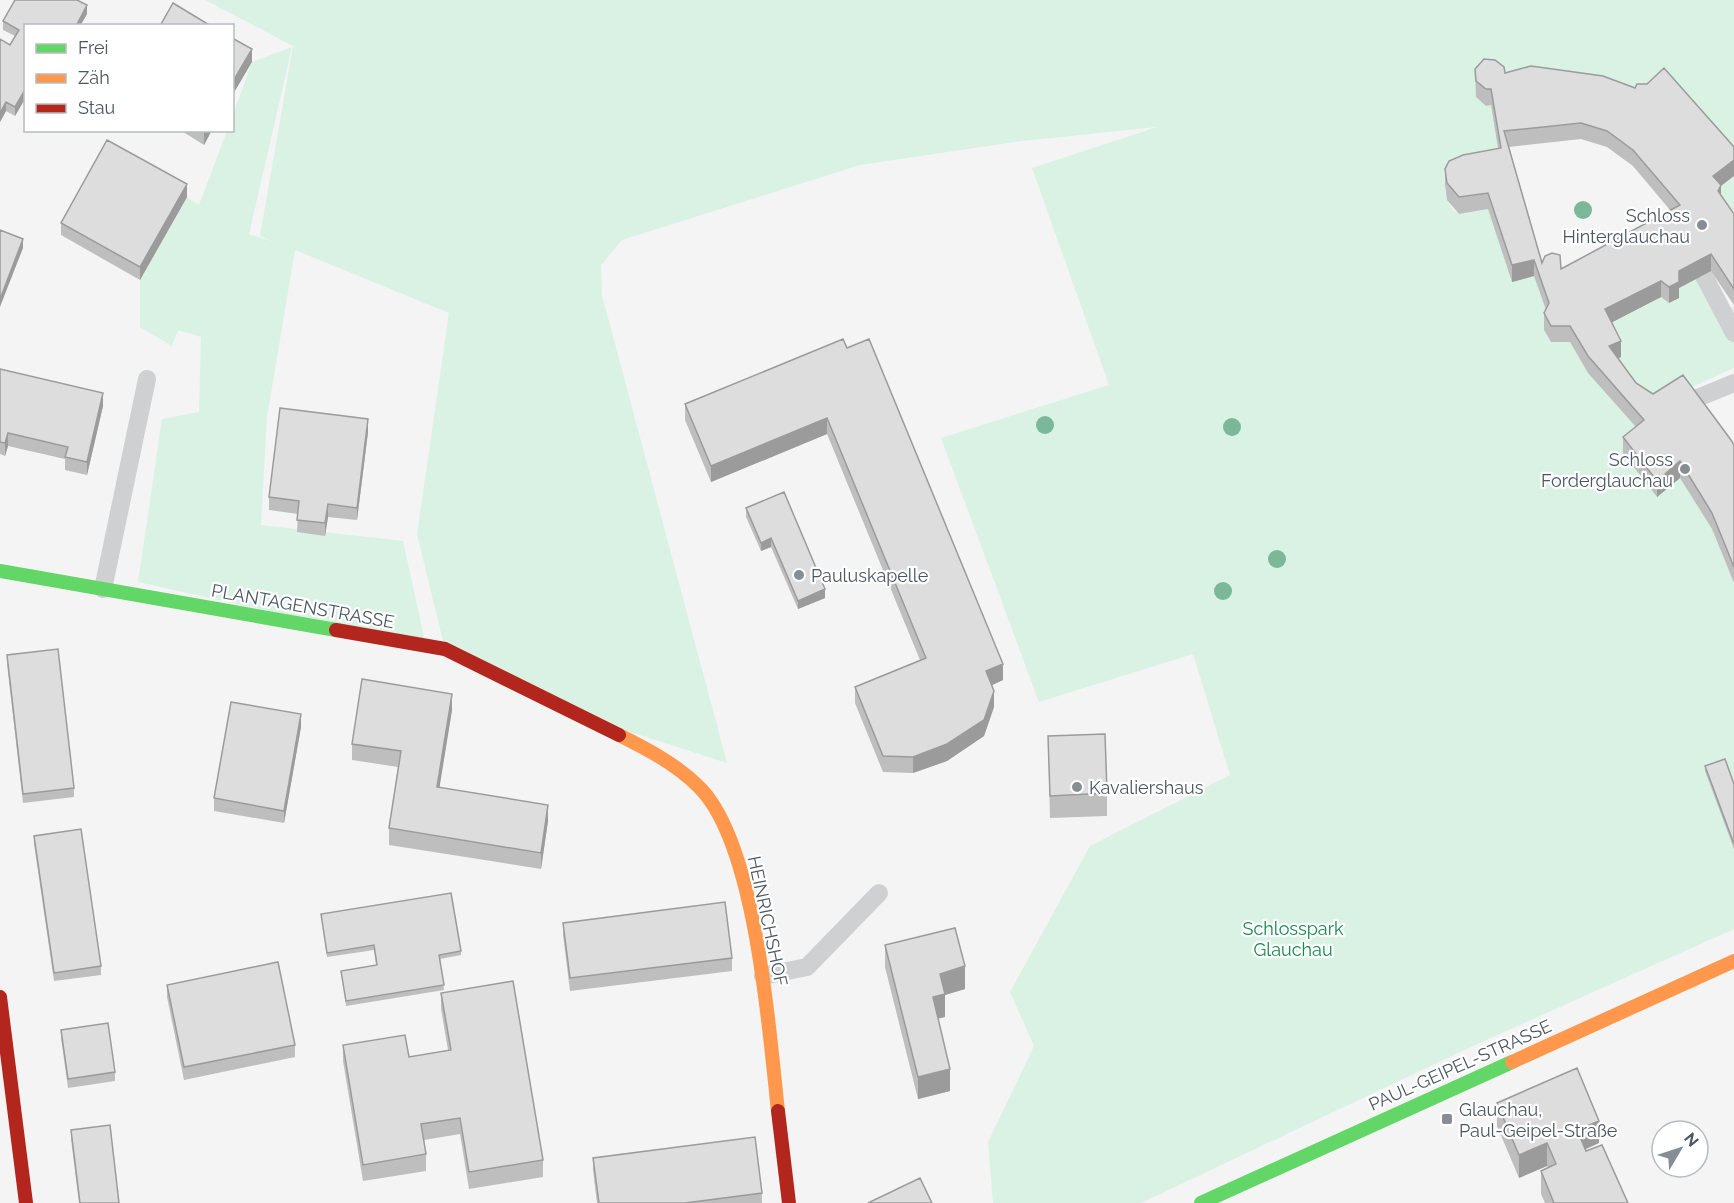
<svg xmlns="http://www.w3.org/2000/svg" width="1734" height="1203" font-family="Raleway,sans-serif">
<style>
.green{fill:#d9f2e3}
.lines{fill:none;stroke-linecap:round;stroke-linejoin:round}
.lane{stroke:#ced0d2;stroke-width:18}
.fast{stroke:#63d668;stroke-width:14}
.slow{stroke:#ff974d;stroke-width:14}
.jam{stroke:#b3261e;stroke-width:14}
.tree{fill:#7ab899}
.wall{fill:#bebebf;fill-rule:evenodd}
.shaded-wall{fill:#9b9b9b}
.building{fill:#ddddde;stroke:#9b9b9b;stroke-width:1.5;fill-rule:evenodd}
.poi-dot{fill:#868d94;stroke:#fff;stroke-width:2}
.labels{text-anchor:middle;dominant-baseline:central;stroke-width:4.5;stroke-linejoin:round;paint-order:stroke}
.poi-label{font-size:18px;fill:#4a5661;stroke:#fff;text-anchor:start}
.street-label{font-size:18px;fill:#4a5661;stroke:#fff}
.park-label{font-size:18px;fill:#17864f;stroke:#fff}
</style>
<rect width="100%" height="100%" fill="#f4f4f4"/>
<path class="green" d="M205 0H1734V163L1491 105 1499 149 1445 185C1445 197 1448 207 1459 214L1488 209 1512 281 1534 276 1549 319 1544 330 1551 342H1570L1588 373 1605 326 1661 297 1670 303 1679 298V288L1696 279 1716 314 1734 306V368L1683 391 1644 436 1656 497 1680 478 1712 529 1734 583V929L1475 1045 1141 1203H993L988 1142 1034 1046 1010 992 1090 846 1230 775 1193 654 1039 702 941 438 1109 385 1032 168 1157 127 1022 141 860 165 622 240 601 265 602 295 727 763 587 718 445 649 417 534 449 313 295 250 267 417 261 525 403 541 426 646 138 582 162 419 199 412 201 337 178 330 172 346 140 327V280L187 197 199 205 227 131 232 130 233 115 252 62 292 47 249 234 275 242 260 236 293 46Z
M1734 176V230L1713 193Z"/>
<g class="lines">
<path class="lane" d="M1703 274 1734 333
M1690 401 1734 383
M103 589 147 379
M763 976 807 967 879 893"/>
<path class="fast" d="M0 571 336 630
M1201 1203 1512 1062"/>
<path class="slow" d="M619 735C647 749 676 764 699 787 756 843 769 1030 778 1111
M1512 1062 1734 961"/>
<path class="jam" d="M336 630 445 649 619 735
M0 997 26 1203
M778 1111 789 1203"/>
</g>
<g class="tree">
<circle cx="1583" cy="210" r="9"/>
<circle cx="1045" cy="425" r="9"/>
<circle cx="1232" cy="427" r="9"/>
<circle cx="1277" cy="559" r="9"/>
<circle cx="1223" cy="591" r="9"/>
</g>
<path class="wall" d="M87 14 80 26H26V97L15 116 6 111 0 122 10 45 15 36 3 30V21Z
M1475 69 1505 73 1721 186V195L1734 214V305L1711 271 1679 288V298L1669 303 1661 297 1612 322 1621 357 1618 359 1636 383 1734 445V583L1712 529 1680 478 1657 497 1623 453V437L1636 427 1588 373 1570 342H1551L1544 330V313L1546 310 1534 276 1512 282 1488 209 1459 214 1447 200 1445 185V169L1498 148 1491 105 1486 106 1476 97ZM1581 139 1607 147 1633 166 1670 210 1561 269 1542 263 1509 147Z
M180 130H212L204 145Z
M187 197 140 280 61 235V223Z
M843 339 1003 680 991 685 994 707 984 736 947 761 913 773 883 772 855 703V687L920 660 827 434 711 482 685 420V404Z
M0 369 103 406 87 475 65 470V459L8 446 5 456 0 454Z
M368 432 357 520 328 517 325 536 297 532 298 514 269 510V497Z
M746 508 825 598 798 609 771 547 761 551 746 517Z
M7 655 74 788V797L23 803 7 664Z
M452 710 439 787 548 821 541 869 389 845V828L398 767 352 760V744Z
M301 727 284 823 214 811V798Z
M1048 736 1107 793V816L1050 818Z
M1705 766 1734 784V849L1705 771Z
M34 836 101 966V975L54 981 34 844Z
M321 914 461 951V955L440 959 444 990 346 1006 341 971 376 965 374 950 327 957Z
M563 923 732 958V971L570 991 563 935Z
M885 945 965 989 945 995V1017L938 1018 950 1091 918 1099 885 967Z
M167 985 295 1045V1057L184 1080 167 997Z
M441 993 543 1160V1177L469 1189 460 1134 424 1140 426 1154V1171L363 1181 343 1061V1045L409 1057 448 1050 441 1009Z
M61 1030 115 1072V1081L68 1088 61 1038Z
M1497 1103 1599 1143 1585 1149 1586 1151 1628 1203H1545L1541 1194V1171L1548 1168 1547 1166 1519 1178 1497 1126Z
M71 1130 119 1203H79L71 1139Z
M593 1158 762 1193V1203H597L593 1170Z"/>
<path class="shaded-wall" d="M87 5V14L80 26H76Z
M252 49V62L232 96V83Z
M26 88V97L15 116V107Z
M6 102V111L0 122V113Z
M205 130H212L204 145V132Z
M1734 160V176L1721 186V201L1713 176Z
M187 184V197L140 280V267Z
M23 239V248L0 307V299Z
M1711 254V271L1679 288V298L1669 303V287L1679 271Z
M1534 260V276L1512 282V265Z
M1661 281V297L1605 326V309Z
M1621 341V357L1609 363V346Z
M103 393V406L87 475V462Z
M827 418V434L711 482V466Z
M368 419V432L357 520V508Z
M8 433V446L5 456V443Z
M1680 461V478L1657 497V481Z
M328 504V517L325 536V523Z
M771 538V547L761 551V543Z
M825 589V598L798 609V601Z
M1003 664V680L986 688V671Z
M994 691V707L984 736 947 761 913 773V757Z
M452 694V710L437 803V787Z
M301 714V727L284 823V811Z
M548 805V821L541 869V853Z
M965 966V989L945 995V1017L933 1020V997L940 974Z
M950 1069V1091L918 1099V1077Z
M1599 1121V1143L1577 1153V1130Z
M1547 1143V1166L1519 1178V1155Z"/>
<path class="building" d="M15 0H77L87 5 76 26H26V88L15 107 6 102 0 113V39L10 45 19 30 3 21Z
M173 3 211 26H160Z
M232 38 252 49 232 83Z
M1484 59 1495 60 1504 67 1505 73 1531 66 1603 76 1635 88 1637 84H1647L1664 68 1734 147V160L1713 176 1721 185 1718 191 1734 214V289L1711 254 1679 271V282L1669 287 1661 281 1605 309 1621 341 1609 346 1636 383 1653 394 1683 375 1731 440 1734 445V567L1712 513 1680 461 1657 481 1623 437 1644 420 1588 356 1570 326H1551L1544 313 1549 303 1534 260 1512 265 1488 193 1459 197 1447 183 1445 169 1449 161 1463 155 1501 148 1491 89H1486L1476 81 1475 69ZM1581 123 1607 131 1633 150 1680 205 1561 269 1560 255 1552 253 1545 256 1542 263 1504 131Z
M107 140 187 184 140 267 61 223Z
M0 230 23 239 0 299Z
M843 339 847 348 869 339 1003 664 986 671 994 691 984 720 947 744 913 757 883 756 855 687 926 658 827 418 711 466 685 404Z
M0 369 103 393 87 462 65 457 68 447 8 433 5 443 0 442Z
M280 408 368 419 357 508 328 504 325 523 297 520 299 501 269 497Z
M784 492 825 589 798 601 771 538 761 543 746 508Z
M58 649 74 788 23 794 7 655Z
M362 679 452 694 437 787 548 805 541 853 389 828 401 751 352 744Z
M231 702 301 714 284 811 214 798Z
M1105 734 1107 793 1050 796 1048 736Z
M1725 759 1734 784V844L1705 766Z
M81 829 101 966 54 973 34 836Z
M451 893 461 951 439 955 444 985 346 1001 341 971 377 965 374 945 327 953 321 914Z
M725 902 732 958 570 978 563 923Z
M955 928 965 966 940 974 945 994 933 997 950 1069 918 1077 885 945Z
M278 962 295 1045 184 1067 167 985Z
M513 981 543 1160 469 1172 460 1118 421 1124 426 1154 363 1165 343 1045 405 1035 409 1057 451 1050 441 993Z
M108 1023 115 1072 68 1079 61 1030Z
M1577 1068 1599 1121 1577 1130 1586 1151 1602 1145 1628 1203H1554L1541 1171 1556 1164 1547 1143 1519 1155 1497 1103Z
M110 1125 119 1203H80L71 1130Z
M755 1137 762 1193 685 1203H599L593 1158Z
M920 1178 932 1203H868Z"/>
<g class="poi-dot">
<circle cx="1702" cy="225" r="6"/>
<circle cx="1685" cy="469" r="6"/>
<circle cx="799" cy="575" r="6"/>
<circle cx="1077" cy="787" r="6"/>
<rect x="1441" y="1113" width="12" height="12" rx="3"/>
</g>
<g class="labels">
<g class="poi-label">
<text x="1690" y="215" text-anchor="end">Schloss<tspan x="1690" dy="21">Hinterglauchau</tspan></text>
<text x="1673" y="459" text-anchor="end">Schloss<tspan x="1673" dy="21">Forderglauchau</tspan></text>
<text x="811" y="575">Pauluskapelle</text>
<text x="1089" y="787">Kavaliershaus</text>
<text x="1459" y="1109">Glauchau,<tspan x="1459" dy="21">Paul-Geipel-Straße</tspan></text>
</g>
<g class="street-label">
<text transform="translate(303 606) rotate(10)">PLANTAGENSTRASSE</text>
<text transform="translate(768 921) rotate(78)">HEINRICHSHOF</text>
<text transform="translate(1460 1065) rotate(-24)">PAUL-GEIPEL-STRASSE</text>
</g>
<g class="park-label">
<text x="1293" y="928">Schlosspark<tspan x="1293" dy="21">Glauchau</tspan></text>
</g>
</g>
<rect x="24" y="24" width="210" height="108" fill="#ffffff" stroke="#b7bbc0" stroke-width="1.5"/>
<rect x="36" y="44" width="30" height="9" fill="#63d668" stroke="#b7bbc0" stroke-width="1.5"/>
<text x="78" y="54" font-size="18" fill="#4a5661">Frei</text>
<rect x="36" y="74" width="30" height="9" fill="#ff974d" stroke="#b7bbc0" stroke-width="1.5"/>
<text x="78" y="84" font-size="18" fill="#4a5661">Zäh</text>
<rect x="36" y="104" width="30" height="9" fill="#b3261e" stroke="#b7bbc0" stroke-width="1.5"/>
<text x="78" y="114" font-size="18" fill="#4a5661">Stau</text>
<g transform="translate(1680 1149) rotate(51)"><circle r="28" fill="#ffffff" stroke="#b7bbc0" stroke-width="1.5"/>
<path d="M0-4.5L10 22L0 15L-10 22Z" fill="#868d94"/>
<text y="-9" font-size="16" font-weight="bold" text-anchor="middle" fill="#4a5661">N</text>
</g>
</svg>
